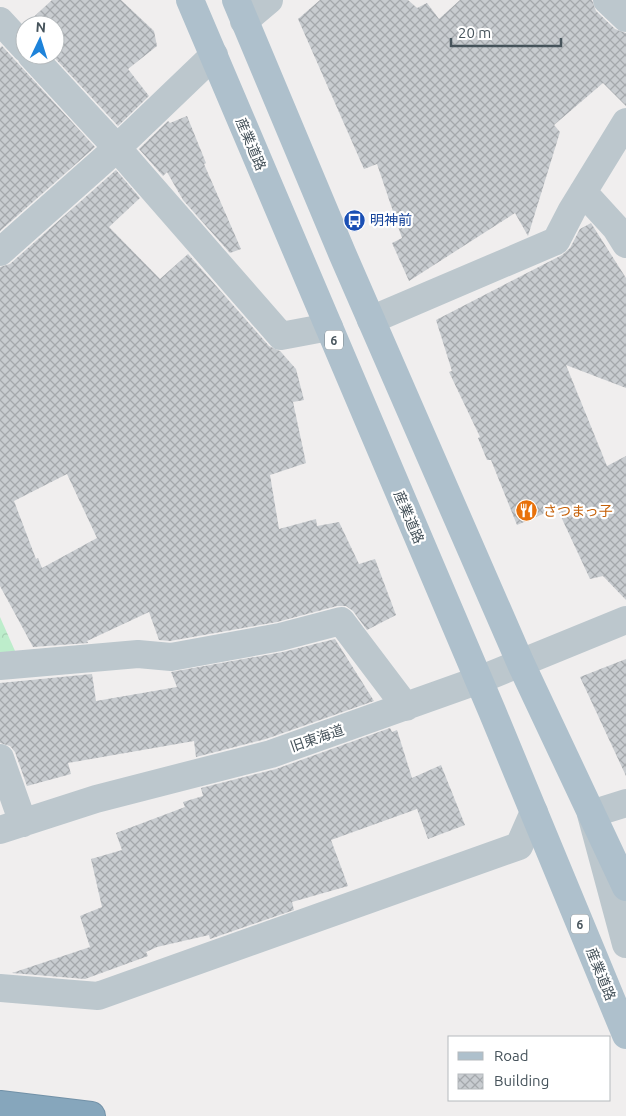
<svg xmlns="http://www.w3.org/2000/svg" width="626" height="1116" font-family="Ubuntu,'Noto Sans JP',sans-serif">
<style>
.forest{fill:url(#forest-crowns)}
.building{fill:url(#building-cross-hatch);fill-rule:evenodd}
.lines{fill:none;stroke-linecap:round;stroke-linejoin:round}
.highway-casing{stroke:#7291a7;stroke-width:30}
.minor{stroke:#bcc7cd;stroke-width:28}
.major{stroke:#aec0cc;stroke-width:28}
.highway{stroke:#86a6bc;stroke-width:28}
.labels{text-anchor:middle;dominant-baseline:central;stroke-width:4.5;stroke-linejoin:round;paint-order:stroke}
.shield{fill:#fff;stroke:#7e878c;stroke-width:1}
.shield-label{font-size:12px;font-weight:bold;fill:#46535b}
.street-label{font-size:14px;fill:#46535b;stroke:#fff}
.transit-label{font-size:14px;fill:#164399;stroke:#fff;text-anchor:start}
.food-label{font-size:14px;fill:#c56008;stroke:#fff;text-anchor:start}
</style>
<defs>
<pattern id="forest-crowns" width="20" height="18" patternUnits="userSpaceOnUse" patternTransform="scale(1.25)"><rect width="20" height="18" fill="#bdedcb"/><path d="M2 6a3 3 0 1 1 6 0M12 15a3 3 0 1 1 6 0" fill="none" stroke="#a4cdb1"/></pattern>
<pattern id="building-cross-hatch" width="8" height="8" patternUnits="userSpaceOnUse" patternTransform="scale(1.25)"><rect width="8" height="8" fill="#c8ccd0"/><path d="M0 0l8 8M0 8l8-8" fill="none" stroke="#a4a8ac"/></pattern>
</defs>
<rect width="100%" height="100%" fill="#f0eeee"/>
<path class="forest" d="M0 617 15 651 0 653Z"/>
<path class="building" d="M52 0H121L154 31 157 46 128 69 149 96 118 126 52 55H55V25H25Z
M320 0H408L417 8 427 3 439 19 460 0H592L596 11 615 29 626 33V106L603 83 554 125 560 132 528 236 515 213 409 281 392 243 402 238 377 164 364 169 298 19Z
M2 46 95 147 0 231V48Z
M187 116 206 163 204 164 241 249 230 253 183 200 167 172 163 176 139 149 168 121 170 123Z
M116 170 140 198 109 227 160 279 188 254 269 346 280 351 296 369 304 400 293 402 306 463 270 475 279 529 316 519 317 526 339 522 359 564 375 559 396 615 367 630 353 611 346 606H337L277 622 170 641 159 640 149 612 87 641 88 643 33 647 0 586V267L10 264ZM67 474 97 538 42 568 38 558 36 559 14 501Z
M591 223 626 278V388L566 365 607 466 626 456V600L603 576 590 579 557 508 517 525 491 460H487L478 438 480 437 449 372 452 371 436 320 562 255 570 248 580 229Z
M335 639 374 701 266 739 196 757 194 741 68 763 71 774 27 786 15 752 10 746 0 743V683L92 674 96 701 177 687 171 672 283 652Z
M626 659V776L580 677Z
M390 728 392 732 397 730 412 778 441 765 465 825 428 839 417 809 331 840 348 886 292 902 294 910 210 939 209 935 157 947 146 952 148 956 85 979 12 973 90 947 80 916 102 907 91 859 122 850 116 833 185 807 183 802 203 796 201 788 276 769Z"/>
<g class="lines">
<defs>
<path id="highway" d="M0 1105 91 1116"/>
</defs>
<use href="#highway" class="highway-casing"/>
<path class="minor" d="M607 0 626 18
M0 21 25 48
M244 21 269 0
M31 55 117 148 281 336 329 327
M583 192 616 228 626 244
M0 252 117 148 214 55
M371 320 556 241 572 210 626 122
M0 666 138 654 171 657 280 637 341 621 406 707
M0 758 23 823
M626 803 591 814 626 944
M0 830 96 799 271 754 479 680 626 620
M0 988 98 996 519 846 534 812"/>
<path class="major" d="M190 0 492 711 626 1035
M236 0 342 253 521 664 626 887"/>
<use href="#highway" class="highway"/>
</g>
<defs>
<symbol id="bus-disc" viewBox="-11 -11 22 22"><circle r="9.5" fill="#1a4fb4" stroke="#fff"/><path d="M-5-6H5V4H4V6H2V4H-2V6H-4V4H-5ZM-3.5-4V0h7V-4ZM-3.5 1.2v1.5H-2V1.2ZM2 1.2v1.5H3.5V1.2Z" fill="#fff"/></symbol>
<symbol id="restaurant-disc" viewBox="-11 -11 22 22"><circle r="9.5" fill="#e8710a" stroke="#fff"/><path d="M-5-6h1v4h1v-4h1v4h1v-4h1v5L-1.5 .5V6h-2V.5L-5-1ZM5-6V6H3V1.5H1.5Q1.5-4 5-6Z" fill="#fff"/></symbol>
</defs>
<g fill-rule="evenodd">
<use href="#bus-disc" x="342" y="208" width="25" height="25"/>
<use href="#restaurant-disc" x="514" y="498" width="25" height="25"/>
</g>
<g class="labels">
<g class="shield">
<rect x="325" y="330.5" width="18" height="19" rx="4"/>
<rect x="571" y="914.5" width="18" height="19" rx="4"/>
</g>
<g class="shield-label">
<text x="334" y="340">6</text>
<text x="580" y="924">6</text>
</g>
<g class="street-label">
<text transform="translate(251 144) rotate(67)">産業道路</text>
<text transform="translate(409 517) rotate(67)">産業道路</text>
<text transform="translate(317 738) rotate(-19)">旧東海道</text>
<text transform="translate(601 974) rotate(68)">産業道路</text>
</g>
<g class="transit-label">
<text x="370" y="220">明神前</text>
</g>
<g class="food-label">
<text x="543" y="511">さつまっ子</text>
</g>
</g>
<rect x="448" y="1036" width="162" height="65" fill="#ffffff" stroke="#b5babd"/>
<rect x="458" y="1052" width="25" height="8" fill="#aec0cc" stroke="#b5babd"/>
<text x="494" y="1061" font-size="15" fill="#46535b">Road</text>
<rect x="458" y="1074" width="25" height="15" fill="url(#building-cross-hatch)" stroke="#b5babd"/>
<text x="494" y="1086" font-size="15" fill="#46535b">Building</text>
<g transform="translate(40 40) rotate(4)"><circle r="24" fill="#ffffff" stroke="#b5babd"/>
<path d="M0-4L9 19L0 12L-9 19Z" fill="#1e83da"/>
<text y="-8" font-size="14" font-weight="bold" text-anchor="middle" fill="#46535b">N</text>
</g>
<path d="M451 38v8h110v-8" fill="none" stroke="#46535b" stroke-width="2.5"/>
<text x="458" y="38" font-size="15" fill="#46535b" stroke="#ffffff" stroke-width="4" paint-order="stroke">20 m</text>
</svg>
